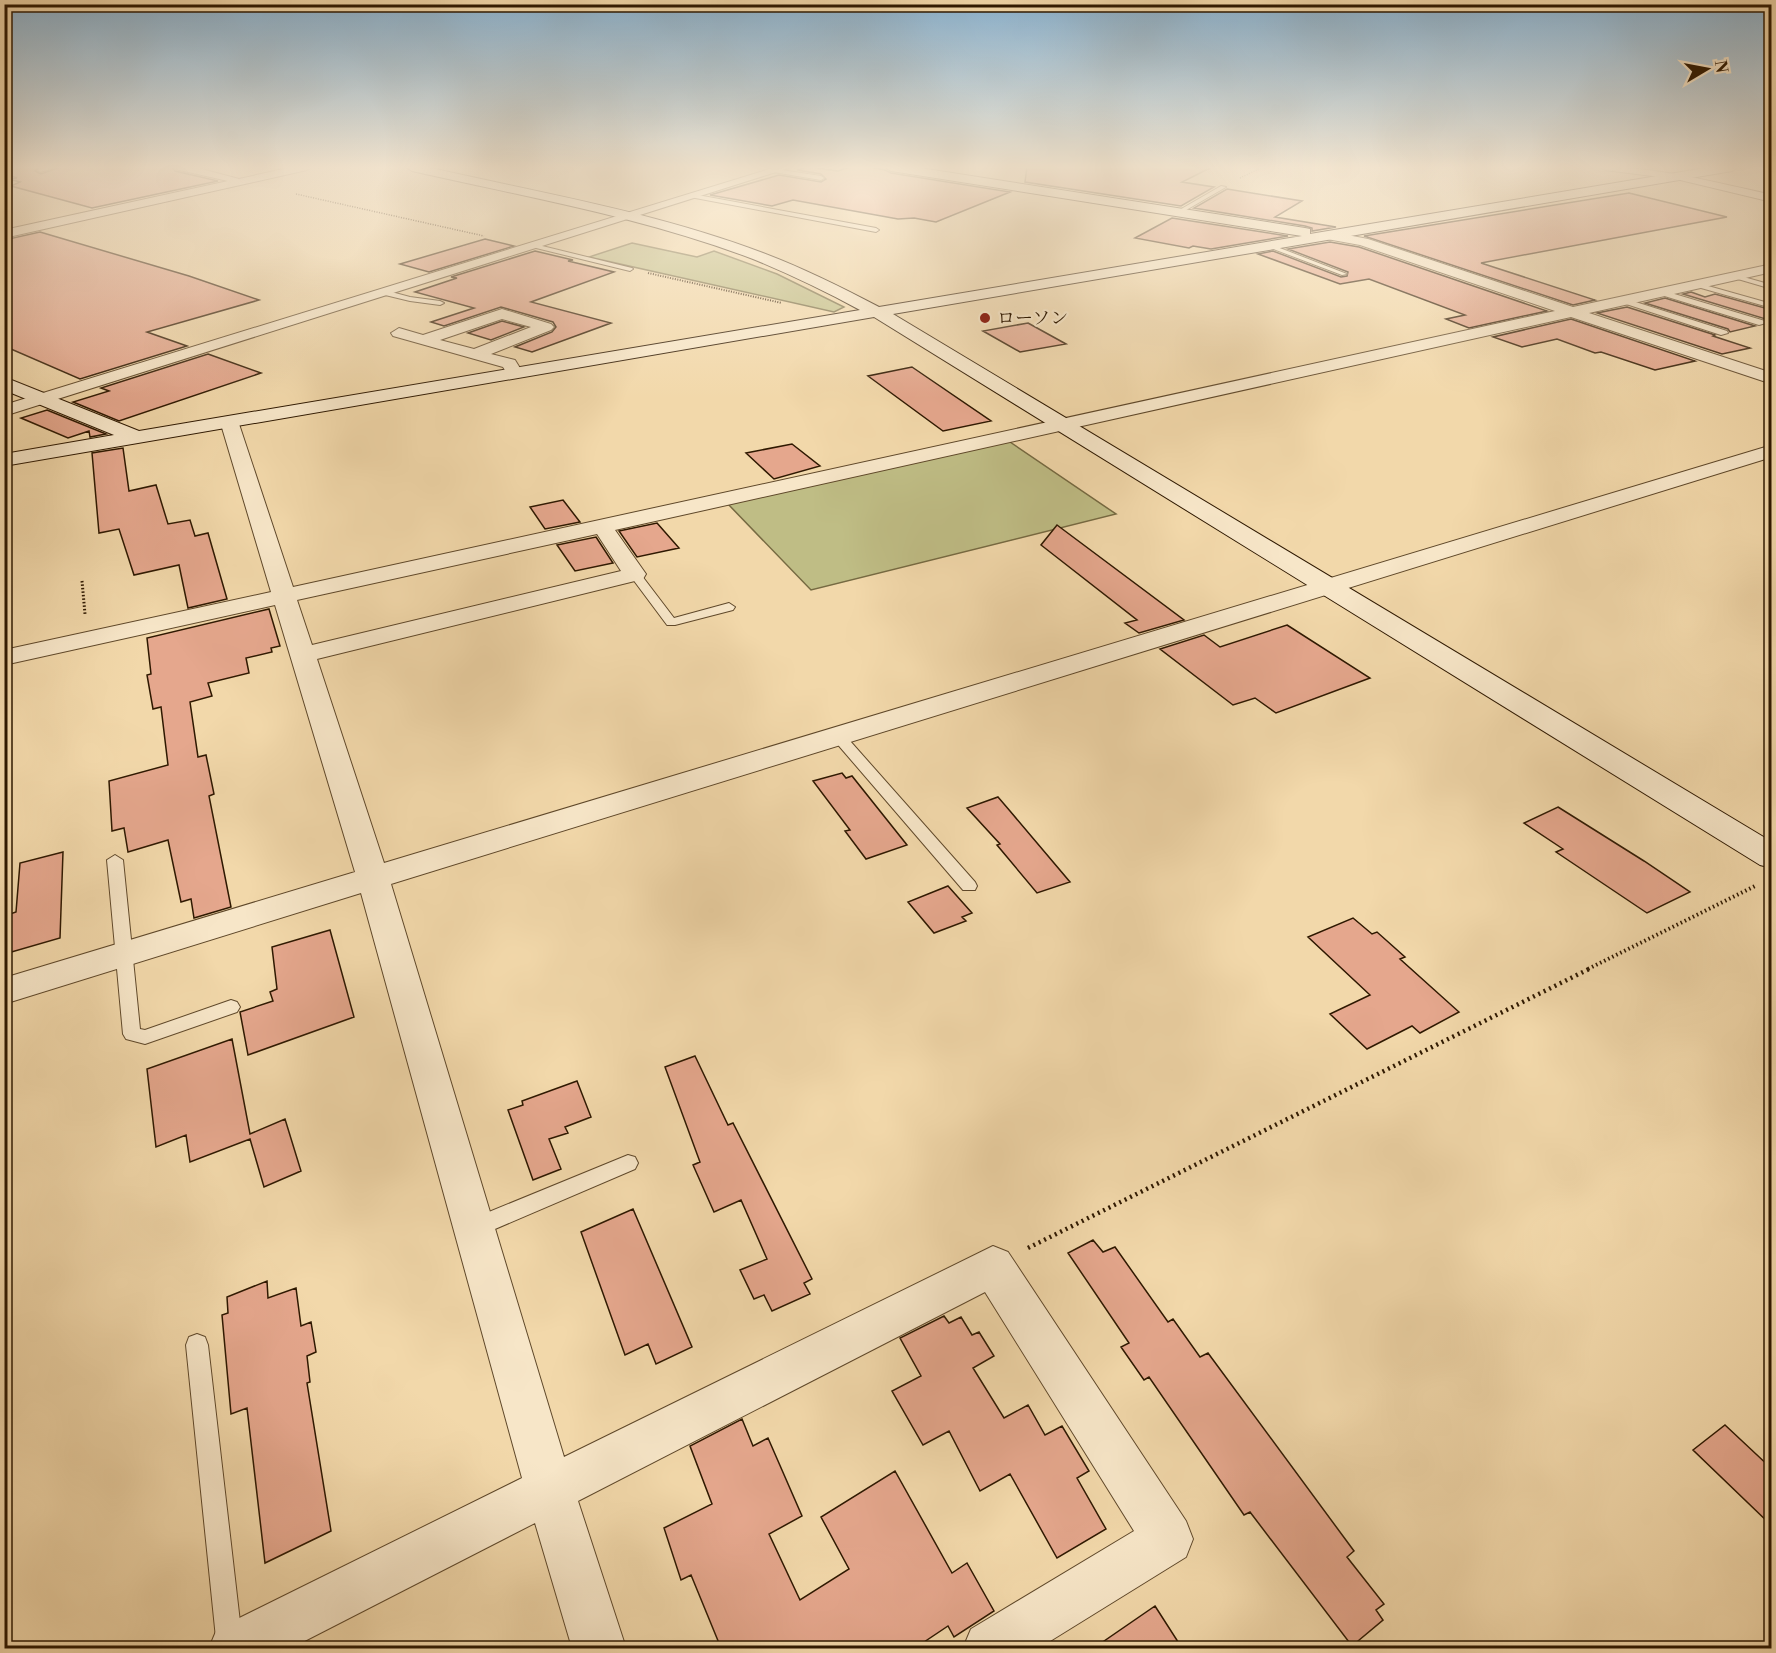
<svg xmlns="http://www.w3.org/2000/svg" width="1776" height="1653" font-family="'Libre Bodoni','Noto Serif JP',serif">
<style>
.green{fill:#bfbd85;stroke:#766a42;stroke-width:1.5}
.building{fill:#e5a78d;stroke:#2e1800;stroke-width:1.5}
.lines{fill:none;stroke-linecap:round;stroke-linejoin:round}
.lane-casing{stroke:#5f482a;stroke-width:2}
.street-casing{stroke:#5f482a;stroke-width:2}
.secondary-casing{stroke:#2e1800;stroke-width:2}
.path-far4{stroke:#2e1800;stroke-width:1.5;stroke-dasharray:1 1.5;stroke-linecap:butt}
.path-far3{stroke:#2e1800;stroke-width:2;stroke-dasharray:1 1.5;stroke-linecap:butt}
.path-far2{stroke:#2e1800;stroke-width:3;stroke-dasharray:1.5 2;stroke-linecap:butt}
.path-far1{stroke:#2e1800;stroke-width:4;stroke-dasharray:1.5 3;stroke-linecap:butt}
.path{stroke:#2e1800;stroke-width:4.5;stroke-dasharray:2 4;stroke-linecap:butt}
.lane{fill:#f7e6c8;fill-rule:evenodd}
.street{fill:#f7e6c8;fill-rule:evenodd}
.secondary{fill:#f7e6c8;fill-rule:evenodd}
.poi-dot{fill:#8f2418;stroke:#f7e6c8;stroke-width:2}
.labels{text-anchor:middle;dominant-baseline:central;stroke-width:4.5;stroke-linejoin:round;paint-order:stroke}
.far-poi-label{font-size:18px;fill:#2e1800;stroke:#f7e6c8;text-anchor:start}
</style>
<rect width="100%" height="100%" fill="#f2d8aa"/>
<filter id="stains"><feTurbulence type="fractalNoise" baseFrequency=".00333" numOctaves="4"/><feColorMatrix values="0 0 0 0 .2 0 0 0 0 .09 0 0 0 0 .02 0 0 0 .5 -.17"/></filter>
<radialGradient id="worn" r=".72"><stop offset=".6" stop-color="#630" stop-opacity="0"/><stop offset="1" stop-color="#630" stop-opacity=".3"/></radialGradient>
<path class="green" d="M632 243 697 257 714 251 777 274 844 307 834 312 589 257Z
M1007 440 1116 514 811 590 727 503Z"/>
<path class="building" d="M7 167H39L35 171 41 174 60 167H172L175 171 218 181 92 208 11 186 20 182 9 179 17 178 6 174Z
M809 167 838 171 850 167H868L885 170 891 173 1010 192 936 222 914 218 898 219 793 200 772 206 710 195 779 175 821 182 826 179 821 174 797 170Z
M1027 167H1212L1182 182 1214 187 1181 206 1025 182Z
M1227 189 1302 201 1275 217 1336 227 1312 231V228L1305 226 1194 208Z
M1629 193 1727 217 1481 263 1595 300 1573 305 1364 236Z
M1172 218 1288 236 1211 249 1193 246 1189 248 1135 238Z
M40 232 189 276 259 300 147 332 187 346 80 379 4 346V240Z
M485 239 514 246 429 272 400 264Z
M1330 242 1359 247 1547 311 1469 328 1446 319 1465 315 1369 279 1340 284 1258 254 1273 251 1341 277 1347 276 1348 272 1288 249Z
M535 251 573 260 568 261 614 272 531 302 611 323 532 352 515 347 552 332 556 327 553 322 501 307 444 326 431 322 474 308 415 292 457 278 451 277Z
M1691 292 1705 297 1715 294 1772 310V322L1768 323 1766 319 1683 294Z
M1665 298 1755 326 1730 332 1728 329 1645 303Z
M1627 307 1715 335 1713 336 1750 348 1722 354 1597 313Z
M1571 319 1695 361 1655 370 1601 352 1595 353 1557 339 1522 347 1493 337Z
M502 321 524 327 491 340 468 333Z
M1028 323 1066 344 1020 352 983 331Z
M208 354 261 373 119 421 73 402 109 391 101 388Z
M912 367 991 421 943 431 868 376Z
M47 410 106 434 90 437 89 431 68 438 21 418Z
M792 444 820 466 774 479 746 453Z
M123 448 129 491 156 485 168 524 190 520 195 536 208 533 227 599 188 608 179 565 134 575 119 529 99 533 92 453Z
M563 500 580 522 545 529 530 507Z
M657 523 679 548 637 557 619 531Z
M1057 525 1184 620 1139 633 1125 623 1137 620 1041 545Z
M596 537 613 563 575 571 557 545Z
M269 609 280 646 271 648 272 652 246 658 249 673 208 683 212 696 190 702 198 757 206 755 214 794 209 796 231 907 194 918 191 899 181 902 168 840 128 852 124 828 112 831 109 781 168 765 161 707 153 709 147 675 151 674 147 638Z
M1287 625 1370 678 1276 713 1255 698 1233 705 1160 649 1204 635 1220 647Z
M842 773 846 778 852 776 907 845 866 859 845 831 850 830 813 781Z
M998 797 1010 811 1070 882 1037 893 997 845 1000 844 967 808Z
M1558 807 1644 861 1690 892 1647 913 1556 852 1563 849 1524 823Z
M63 852 60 938 8 953 10 914 16 912 20 863Z
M948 886 972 913 962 917 966 921 934 933 908 902Z
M1353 918 1372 934 1377 932 1405 957 1400 959 1459 1012 1420 1033 1412 1026 1367 1049 1330 1014 1370 995 1308 937Z
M330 930 354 1017 248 1055 240 1012 273 1001 270 992 277 989 272 947Z
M232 1039 250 1134 285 1119 301 1171 264 1187 250 1139 190 1162 186 1135 156 1147 147 1069Z
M695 1056 728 1125 733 1123 812 1279 804 1283 810 1294 772 1311 764 1295 754 1299 740 1270 767 1259 741 1200 714 1212 693 1165 700 1162 665 1067Z
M577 1081 591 1117 565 1127 568 1133 549 1139 561 1169 533 1180 508 1110 523 1105 522 1101Z
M633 1209 692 1347 656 1364 648 1344 625 1355 581 1232Z
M1093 1240 1103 1252 1115 1247 1168 1322 1173 1319 1200 1357 1208 1353 1354 1551 1347 1557 1384 1604 1376 1610 1383 1620 1352 1646 1250 1512 1244 1515 1149 1377 1144 1380 1121 1347 1129 1343 1068 1253Z
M267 1281 268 1298 296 1288 301 1326 311 1322 316 1352 307 1356 310 1382 307 1383 331 1531 265 1563 247 1408 231 1414 222 1315 228 1313 227 1297Z
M944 1316 949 1323 961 1317 972 1335 979 1332 994 1356 973 1368 1004 1418 1028 1405 1045 1435 1062 1426 1089 1471 1077 1478 1106 1529 1057 1558 1010 1474 980 1491 949 1431 923 1445 892 1391 921 1376 900 1338Z
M742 1419 753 1446 768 1438 802 1516 769 1534 800 1600 849 1569 821 1517 895 1471 952 1573 967 1563 994 1611 954 1637 948 1626 915 1648H721L691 1575 681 1580 664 1528 712 1504 690 1446Z
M1725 1425 1772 1469V1526L1693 1450Z
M1155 1606 1182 1648H1094Z"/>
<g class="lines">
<defs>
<path id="lane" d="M47 167H58L40 172 37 170Z
M775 169 821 176 824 178 821 180 773 172Z
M1221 186 1226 187 1181 213 1176 212Z
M692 194 876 228 879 230 876 232 690 197Z
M534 244 632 268 633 269 630 271 532 247Z
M1268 245H1272L1347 274 1342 275 1268 247Z
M1733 274 1772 285V289L1731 277Z
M1694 282 1772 304V308L1694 286Z
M384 290 410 297 440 301 444 303 440 305 410 301 381 294Z
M1661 290 1765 321 1766 323 1759 325 1658 294Z
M1623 298 1727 331 1728 333 1721 335 1620 302Z
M635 571 639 572 674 618 729 603 735 607 733 610 675 625H667L629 574Z
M838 732 843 733 975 882 977 886 975 890H963L833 739 831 736 833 733Z
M115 855 123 860 140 1029 145 1030 231 1000 237 1002 240 1007 237 1012 145 1044 126 1039 123 1034 107 860Z
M628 1155 635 1157 638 1163 635 1169 481 1235 474 1237 467 1235 464 1228 467 1221Z
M197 1334 205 1337 208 1345 243 1648H217L186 1345 189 1337Z"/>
<path id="street" d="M174 167H194L239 179 292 167H312L307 170 4 238V230L228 181 175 169Z
M776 167H792L4 416V405Z
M1600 167C1659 167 1714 182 1772 195V202L1676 179 1605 170Z
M1332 232 1368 239 1573 307 1772 264V272L1589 313 1772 373V384L1571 317 615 530 646 574 643 579 317 659 384 863 1772 445V457L391 884 564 1457 993 1246 1008 1252 1186 1521 1193 1539 1186 1557 1039 1648H963L971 1629 1134 1531 985 1292 578 1501 626 1648H572L535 1523 291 1648H209L217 1629 522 1478 361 893 4 1004V978L355 872 275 605 4 665V650L271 592 220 421 223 417H235L238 421 293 587 1555 311 1360 245 1327 239 1326 236 1327 233ZM597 534 621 571 312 645 297 600Z
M502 309 551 324 554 327 551 330 491 354 515 360 523 373 515 378 509 377 503 367 393 336 391 333 399 328 423 335ZM502 319 531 327 474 349 440 340Z"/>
<path id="secondary" d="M406 167H427C540 193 655 212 763 253 803 268 841 287 879 307L1302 236 891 171 885 167H914L1305 228 1310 229V234L1711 167H1738L1732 171 893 314 1772 842V868L1760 865 874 317 4 466V454L114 435 4 390V377L139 431 860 310C825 291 790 274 753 259 643 217 526 197 412 171Z"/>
</defs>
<use href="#lane" class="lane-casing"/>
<use href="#street" class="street-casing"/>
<use href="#secondary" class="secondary-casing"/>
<path class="path-far4" d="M1247 167 1259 169
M1240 178 1263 167
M296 194 484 236"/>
<path class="path-far3" d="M648 273 782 303"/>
<path class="path-far2" d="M82 581 85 614"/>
<path class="path-far1" d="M1588 969 1757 885"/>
<path class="path" d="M1028 1248 1591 968"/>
<use href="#lane" class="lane"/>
<use href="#street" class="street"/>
<use href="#secondary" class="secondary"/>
</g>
<linearGradient id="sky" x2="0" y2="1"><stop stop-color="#8bb5d4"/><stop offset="0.42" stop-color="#f9edd9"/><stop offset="1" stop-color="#f9edd9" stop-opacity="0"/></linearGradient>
<rect width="1776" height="398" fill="url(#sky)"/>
<circle class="poi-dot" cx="985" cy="318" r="6"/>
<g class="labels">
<g class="far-poi-label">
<text x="997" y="318">ローソン</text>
</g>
</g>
<rect width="1776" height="1653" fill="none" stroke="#f2d8aa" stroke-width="24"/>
<rect x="6" y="6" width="1764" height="1641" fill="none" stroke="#2e1800" stroke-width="3"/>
<rect x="12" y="12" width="1752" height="1629" fill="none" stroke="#2e1800" stroke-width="1.5"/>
<g transform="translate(1707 69) rotate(80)" stroke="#f7e6c8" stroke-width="4.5" paint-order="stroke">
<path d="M0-4.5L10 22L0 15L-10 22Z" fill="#2e1800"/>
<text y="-9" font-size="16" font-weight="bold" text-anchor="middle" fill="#2e1800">N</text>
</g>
<rect width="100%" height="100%" filter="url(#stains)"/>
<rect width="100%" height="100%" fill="url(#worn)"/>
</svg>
